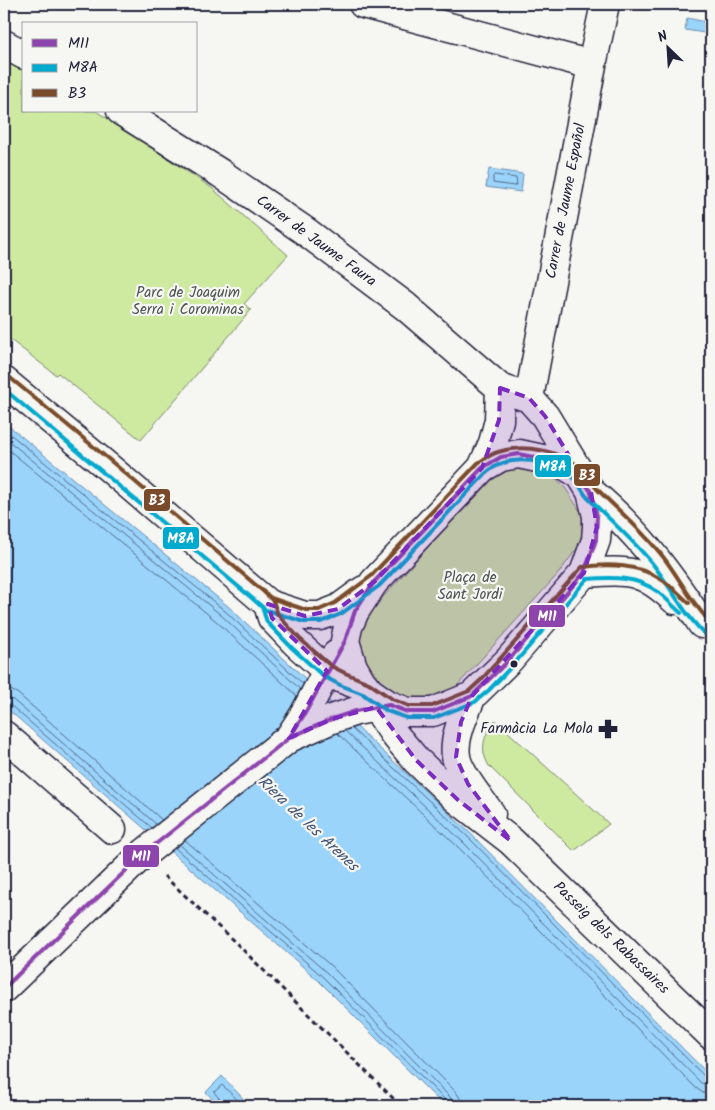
<svg xmlns="http://www.w3.org/2000/svg" width="715" height="1110" font-family="Kalam,sans-serif">
<style>
.green{fill:#cee9a0;stroke:#78866e}
.water{fill:#9bd4fb;stroke:#6b8dae}
.lines{fill:none;stroke-linecap:round;stroke-linejoin:round}
.shore{stroke:#526988;stroke-width:1}
.minor-casing{stroke:#22223b;stroke-width:31}
.path{stroke:#22223b;stroke-width:3;stroke-dasharray:5 4;stroke-linecap:butt}
.minor{stroke:#f6f6f2;stroke-width:28}
.bus-1-casing{stroke:#f6f6f2;stroke-width:8}
.bus-2-casing{stroke:#f6f6f2;stroke-width:8}
.bus-3-casing{stroke:#f6f6f2;stroke-width:8}
.bus-1{stroke:#8e44ad;stroke-width:4}
.bus-2{stroke:#00a9ce;stroke-width:4}
.bus-3{stroke:#7a4b2a;stroke-width:4}
.marked{fill:#7b2cbf;fill-opacity:0.2;stroke:#7b2cbf;stroke-width:4;stroke-dasharray:10 6;stroke-linejoin:round}
.bus-dot{fill:#22223b;stroke:#f6f6f2;stroke-width:2}
.labels{text-anchor:middle;dominant-baseline:central;stroke-width:4.5;stroke-linejoin:round;paint-order:stroke}
.street-label{font-size:15px;fill:#22223b;stroke:#f6f6f2}
.park-label{font-size:15px;fill:#4d5454;stroke:#f6f6f2}
.poi-label{font-size:15px;fill:#22223b;stroke:#f6f6f2;text-anchor:end}
.water-label{font-size:16px;font-style:italic;fill:#465775;stroke:#f6f6f2}
.line-badge{stroke:#f6f6f2;stroke-width:2}
.badge-label{font-size:14px;text-anchor:middle;font-weight:bold;fill:#fff}
</style>
<rect width="100%" height="100%" fill="#f6f6f2"/>
<filter id="ink" filterUnits="userSpaceOnUse"><feTurbulence type="fractalNoise" baseFrequency=".02" numOctaves="2"/><feDisplacementMap in="SourceGraphic" scale="10" xChannelSelector="R" yChannelSelector="G"/><feConvolveMatrix kernelMatrix="1 2 1 2 8 2 1 2 1" color-interpolation-filters="sRGB"/></filter>
<g filter="url(#ink)">
<path class="green" d="M4 60 24 70V111H96L212 188 288 255 244 304 251 310 141 440 58 373 56 375 4 335Z
M513 466 551 474 564 486 582 514 583 527 581 538 578 547 559 573 457 686 442 698 416 702 392 692 367 668 359 644 360 632 374 607 430 545 498 474Z
M495 720 609 824 574 851 489 766C479 749 484 735 495 720Z"/>
<path class="water" d="M687 18 711 23V34L685 30Z
M489 169 523 174 521 192 486 187Z
M4 422 229 607 471 834 711 1077V1106H444L318 980 4 706Z
M222 1076 250 1106H219L206 1092Z"/>
<g class="lines">
<path class="shore" d="M495 175 516 178 517 185 514 186 493 183V177Z
M4 429 225 611 303 684
M4 437 221 615 300 689
M4 446 216 621 297 696
M4 689 10 690 17 693 162 820
M4 697 13 700 156 824
M4 703 9 704 152 828
M351 728 468 837 706 1078 711 1080
M345 731 463 842 701 1083 711 1086
M337 733 458 847 696 1088 703 1093 711 1094
M185 840 331 966 456 1092 460 1098 461 1106
M179 844 326 972 450 1097 454 1106
M175 848 322 976 446 1101 447 1106
M222 1106V1102L214 1092 222 1085 244 1106"/>
<defs>
<path id="minor" d="M363 4 592 65
M4 44 24 55
M121 111 220 173 305 231 405 306 500 388 529 398 545 416 591 492 597 516V527L596 540 584 573 509 660 472 696 433 712H408L389 705 370 692 361 681 353 667 345 641 348 627 355 611 374 582 482 468 501 457 519 454 561 463 579 474
M4 381 108 467 268 604 305 616H320L338 609 364 590
M529 398 592 65 605 4
M482 468 493 443 499 420 500 388
M591 492C636 529 670 575 702 624
M584 573C628 570 641 568 675 600
M268 604 272 618 296 643 327 671 342 679 366 688
M370 692 376 707 394 734 416 760 458 800 511 841 711 1035
M472 696C465 713 453 737 456 756 458 773 481 800 491 814
M4 735 112 829
M289 738 304 715 327 671 336 655
M4 988 142 855 289 738 332 719 356 711 389 705"/>
</defs>
<use href="#minor" class="minor-casing"/>
<path class="path" d="M164 876 237 944 401 1106"/>
<use href="#minor" class="minor"/>
<defs>
<path id="bus-1" d="M519 454 561 463 579 474 591 492 597 516 596 540 584 573 509 660 472 696 433 712H408L389 705 356 711 332 719 289 738 304 715 345 641 355 611 374 582 482 468 501 457Z
M4 988 142 855 289 738"/>
<path id="bus-2" d="M4 389 266 610 304 622H321L341 614 379 586 486 473C491 469 497 465 503 463 524 456 558 463 575 479 580 484 582 492 588 498 609 519 632 539 652 563 671 587 684 615 707 636
M254 600 262 607 267 622 292 648 323 676 340 685 363 694 387 711 407 718H434L475 702 489 690 514 664 587 579C612 577 637 576 658 592 666 598 673 606 681 613"/>
<path id="bus-3" d="M8 376 112 462 271 598 306 610H319L335 603 370 577 478 463C484 459 491 454 498 452 524 443 560 451 581 468 588 474 591 483 597 489 620 512 644 532 664 558 680 579 692 604 711 623
M262 590 273 601 278 615 300 639 331 666 345 673 369 683 392 699 409 706H432L469 691 481 680 582 567C611 563 641 564 665 582 674 588 681 596 689 603"/>
</defs>
<use href="#bus-1" class="bus-1-casing"/>
<use href="#bus-2" class="bus-2-casing"/>
<use href="#bus-3" class="bus-3-casing"/>
<use href="#bus-1" class="bus-1"/>
<use href="#bus-2" class="bus-2"/>
<use href="#bus-3" class="bus-3"/>
</g>
</g>
<path class="marked" d="M500 388 529 398 545 416 591 492 597 527 584 573 472 696 461 722 456 757 468 784 511 841 458 800 416 760 376 707 332 719 289 738 327 671 272 618 268 604 305 616 338 609 374 582 482 468 499 420Z"/>
<defs>
<symbol id="pharmacy-bare" viewBox="-9 -9 18 18"><path d="M-2-6h4v4h4v4h-4v4h-4v-4h-4v-4h4Z" fill="#22223b" stroke="#f6f6f2" stroke-width="2.5" paint-order="stroke"/></symbol>
</defs>
<g fill-rule="evenodd">
<use href="#pharmacy-bare" x="594" y="715" width="28" height="28"/>
</g>
<circle class="bus-dot" cx="514" cy="664" r="4.5"/>
<g class="labels">
<g class="street-label">
<text transform="translate(566 201) rotate(-79)">Carrer de Jaume Español</text>
<text transform="translate(316 241) rotate(36)">Carrer de Jaume Faura</text>
<text transform="translate(611 938) rotate(44)">Passeig dels Rabassaires</text>
</g>
<g class="park-label">
<text x="188" y="293">Parc de Joaquim<tspan x="188" dy="17">Serra i Corominas</tspan></text>
<text x="470" y="578">Plaça de<tspan x="470" dy="17">Sant Jordi</tspan></text>
</g>
<g class="poi-label">
<text x="593" y="729">Farmàcia La Mola</text>
</g>
<g class="water-label">
<text transform="translate(308 824) rotate(43)">Riera de les Arenes</text>
</g>
</g>
<g class="line-badge">
<rect x="534" y="454" width="38" height="24" rx="5" fill="#00a9ce"/>
<rect x="573" y="463" width="28" height="24" rx="5" fill="#7a4b2a"/>
<rect x="143" y="488" width="28" height="24" rx="5" fill="#7a4b2a"/>
<rect x="162" y="526" width="38" height="24" rx="5" fill="#00a9ce"/>
<rect x="528" y="604" width="38" height="24" rx="5" fill="#8e44ad"/>
<rect x="122" y="844" width="38" height="24" rx="5" fill="#8e44ad"/>
</g>
<g class="badge-label">
<text x="553" y="471">M8A</text>
<text x="587" y="480">B3</text>
<text x="157" y="505">B3</text>
<text x="181" y="543">M8A</text>
<text x="547" y="621">M11</text>
<text x="141" y="861">M11</text>
</g>
<rect width="715" height="1110" fill="none" stroke="#f6f6f2" stroke-width="20"/>
<rect x="10" y="10" width="695" height="1090" fill="none" stroke="#22223b" stroke-width="2" filter="url(#ink)"/>
<rect x="22" y="22" width="175" height="90" fill="#f6f6f2" stroke="#a1a1a9"/>
<rect x="32" y="39" width="25" height="8" fill="#8e44ad" stroke="#a1a1a9"/>
<text x="68" y="48" font-size="15" fill="#22223b">M11</text>
<rect x="32" y="64" width="25" height="8" fill="#00a9ce" stroke="#a1a1a9"/>
<text x="68" y="72" font-size="15" fill="#22223b">M8A</text>
<rect x="32" y="89" width="25" height="8" fill="#7a4b2a" stroke="#a1a1a9"/>
<text x="68" y="98" font-size="15" fill="#22223b">B3</text>
<g transform="translate(668 48) rotate(335)" stroke="#f6f6f2" stroke-width="4" paint-order="stroke">
<path d="M0-4L9 19L0 12L-9 19Z" fill="#22223b"/>
<text y="-8" font-size="14" font-weight="bold" text-anchor="middle" fill="#22223b">N</text>
</g>
</svg>
